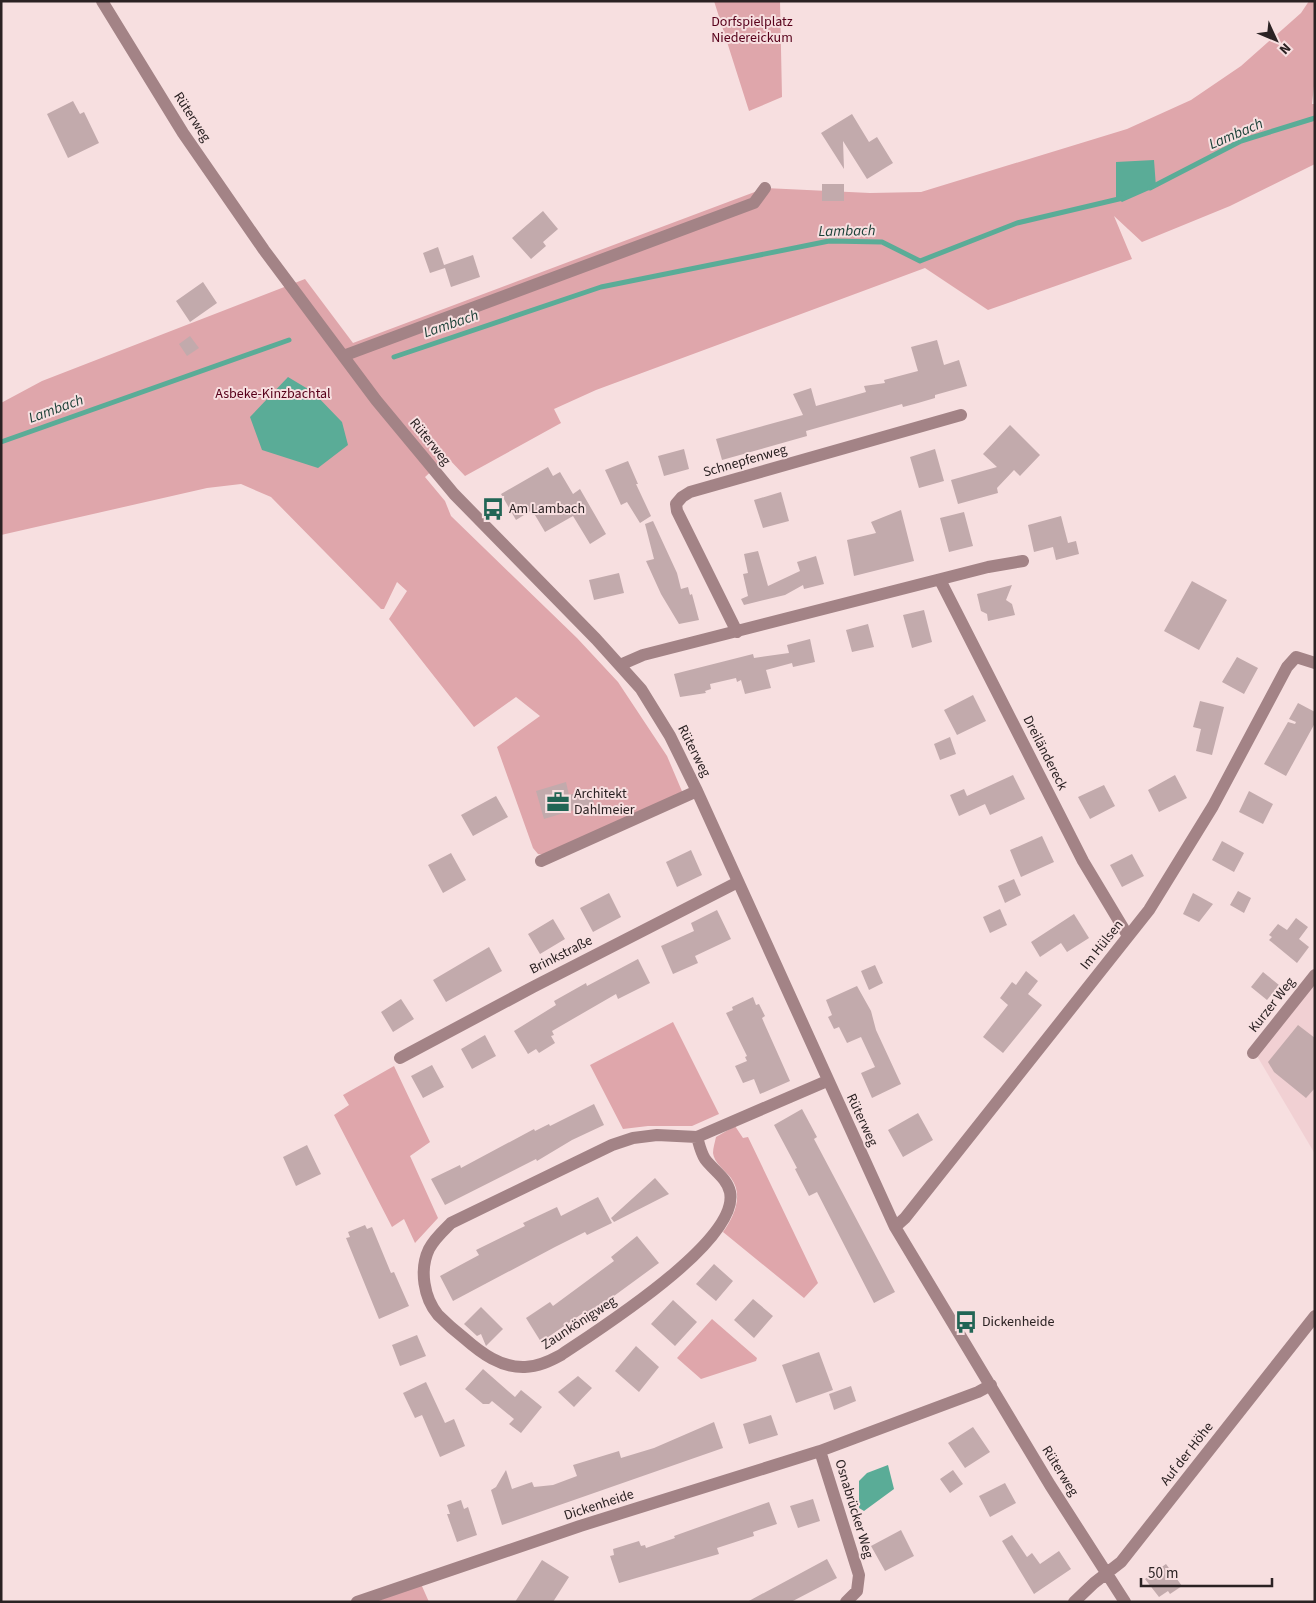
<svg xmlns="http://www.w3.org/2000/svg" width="1316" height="1603" font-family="'Source Sans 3',sans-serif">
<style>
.built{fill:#f1d0d3}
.green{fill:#dfa6ab}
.water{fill:#5aac97}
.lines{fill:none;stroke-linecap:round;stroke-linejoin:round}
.stream{stroke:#5aac97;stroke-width:5}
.building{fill:#c2aaac}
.minor{stroke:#a38386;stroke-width:12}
.labels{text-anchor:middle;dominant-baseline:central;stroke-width:4;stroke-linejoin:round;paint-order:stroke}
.park-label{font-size:14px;fill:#57001a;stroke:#f7dfe0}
.street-label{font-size:14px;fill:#2b2223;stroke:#f7dfe0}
.poi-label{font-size:14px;fill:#2b2223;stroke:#f7dfe0;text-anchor:start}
.water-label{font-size:15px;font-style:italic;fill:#183e35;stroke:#f7dfe0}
</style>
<rect width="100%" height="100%" fill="#f7dfe0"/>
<path class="built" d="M1315 984V1154L1257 1056Z"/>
<path class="green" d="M714 1H780L782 97 749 111Z
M1309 1H1315V77L1312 104H1315V164L1230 206 1142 242 1114 216 1132 259 988 310 925 268 596 390 554 409 561 423 465 476 447 457 425 477 445 501 451 516 577 638 618 682 667 756 684 796 546 855 538 854 533 848 497 747 540 716 516 697 474 727 389 619 407 591 397 582 384 609H381L271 497 241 484 207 488 1 535V403L42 381 305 279 353 343 765 188 870 193 921 192 1127 129 1191 100 1241 66 1301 13Z
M673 1022 719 1114 692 1126H648L623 1129 590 1065Z
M394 1066 430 1142 410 1156 438 1218 415 1243 404 1219 392 1227 334 1115 349 1105 343 1095Z
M735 1126 743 1138 748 1137 818 1283 804 1298 723 1232C734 1217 744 1195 731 1178 725 1170 714 1163 713 1153 713 1148 715 1142 716 1137Z
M712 1319 757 1358 756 1361 701 1379 677 1358Z
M421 1584 429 1602H370Z"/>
<path class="water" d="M1154 160 1156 187 1122 202 1116 197V162Z
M288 377 313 392 342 422 348 445 318 468 262 450 250 417Z
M888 1465 894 1489 864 1511 859 1508V1481L867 1473Z"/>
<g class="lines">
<path class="stream" d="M1150 188 1241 141 1315 118
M394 357 601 287 829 241 882 242 920 261 1017 223 1123 198
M1 442 289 340"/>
</g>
<path class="building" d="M73 101 80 114 84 112 99 143 68 158 47 114Z
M852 114 869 142 877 137 893 163 867 179 843 141 844 169 821 133Z
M822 184H844V201H822Z
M543 211 558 229 543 242 546 246 531 259 512 238Z
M438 247 444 265 473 255 480 277 451 287 445 268 430 273 423 253Z
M203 282 217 303 190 322 176 301Z
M190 336 199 348 187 356 179 344Z
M937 340 944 365 959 360 967 386 935 395V398L918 403 903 407 902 404 806 431 807 436 722 460 716 439 803 415 793 394 811 388 816 406 866 392 864 386 885 383 884 380 918 371 911 347Z
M1010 425 1040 455 1020 476 1014 470 997 488 998 493 958 504 951 480 997 467 983 454Z
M684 449 689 469 664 476 658 456Z
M935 449 944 481 919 488 910 457Z
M628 461 638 484H636L651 516 640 523 627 502 621 505 605 470Z
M548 467 553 476 560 472 573 494 580 489 606 534 590 544 573 516 545 532 532 510 516 520 501 494Z
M781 492 789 521 763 528 754 500Z
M901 510 914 561 854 576 847 540 876 533 871 522Z
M964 512 973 546 949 552 940 518Z
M1061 516 1068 543 1076 541 1079 554 1056 560 1053 547 1034 552 1028 525Z
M653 521 677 573 681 589 688 587 690 595 692 594 699 620 679 624 661 594 646 561 654 559 645 524Z
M758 551 768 586 800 571 797 562 816 556 824 584 804 589 803 585 785 595 744 605 741 599 748 596 743 574 748 573 744 554Z
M619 573 624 593 594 600 589 580Z
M1192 581 1227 600 1199 650 1164 631Z
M1012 585 1006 600 1012 604 1015 615 988 621 987 614 981 611 977 594Z
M924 610 932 642 912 648 903 615Z
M868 624 874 647 852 652 846 630Z
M810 639 815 662 793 667 792 663 766 670 771 688 745 694 741 680 737 682 736 678 710 684 711 689 705 691 706 693 680 697 674 674 753 654 754 658 789 653 787 645Z
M1237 657 1258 668 1244 694 1222 682Z
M973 695 986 721 957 735 944 710Z
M1200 701 1224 707 1212 755 1196 751 1201 729 1193 727Z
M1298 703 1315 712V723L1286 776 1264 764 1288 722 1295 724 1296 722 1289 719Z
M950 737 956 754 940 760 934 744Z
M1013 775 1025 799 990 815 985 804 959 816 950 795 964 789 967 796Z
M1175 775 1187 798 1159 812 1148 790Z
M566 782 569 795 590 789 594 804 544 819 536 791Z
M1104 785 1115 806 1090 819 1078 797Z
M1249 791 1273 804 1263 824 1239 812Z
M496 796 508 817 473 836 461 815Z
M1042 836 1054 862 1021 877 1010 850Z
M1222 841 1244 853 1234 872 1212 860Z
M691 850 702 875 677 887 666 862Z
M451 853 466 880 443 893 428 865Z
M1132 854 1144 876 1122 887 1110 865Z
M1014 879 1021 895 1005 903 998 886Z
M1238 891 1251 898 1244 913 1230 905Z
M609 893 621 917 593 932 580 908Z
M1193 893 1213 904 1199 922 1183 914Z
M1000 909 1007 925 990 933 983 917Z
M717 910 731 939 695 956 698 963 673 974 661 946 694 931 691 923Z
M1074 914 1089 938 1067 952 1061 943 1040 957 1031 942Z
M1296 918 1308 927 1299 939 1309 947 1297 963 1269 940 1272 937 1269 935 1278 924 1287 930Z
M553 919 565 939 540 954 528 934Z
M489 947 502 971 446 1002 433 980Z
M638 959 650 983 618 999 616 994 552 1031 554 1035 551 1036 555 1043 539 1053 536 1049 528 1054 514 1031 556 1005 554 1001 586 983 587 986Z
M875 965 883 983 869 990 861 971Z
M1026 971 1038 981 1028 994 1042 1005 1003 1053 983 1037 1008 1005 1000 998 1012 982 1016 985Z
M1263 972 1279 985 1267 1000 1251 987Z
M857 986 871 1011 876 1030 901 1084 872 1098 861 1073 875 1067 861 1037 847 1043 839 1027 834 1029 828 1017 832 1015 826 1000Z
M753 997 756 1005 759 1004 765 1016 762 1018 765 1025 790 1081 760 1094 754 1079 743 1083 735 1066 747 1061 745 1057 747 1056 726 1013 733 1010 732 1007Z
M401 999 414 1019 393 1032 381 1012Z
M1298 1025 1315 1038V1088L1306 1098 1274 1072 1268 1062Z
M485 1035 496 1056 472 1069 461 1049Z
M432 1065 444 1087 423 1098 411 1076Z
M594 1104 604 1125 572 1140 537 1161 536 1159 445 1205 431 1179 460 1165 461 1168 534 1129 535 1131 549 1124 550 1126Z
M802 1109 817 1137 814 1139 895 1292 874 1303 817 1192 809 1196 795 1169 797 1168 774 1125Z
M918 1113 933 1140 903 1157 888 1130Z
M307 1145 321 1174 296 1186 283 1157Z
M655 1178 669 1194 614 1222 611 1218Z
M598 1197 612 1223 587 1235 585 1232 555 1247 453 1301 440 1276 479 1255 476 1250 525 1226 523 1223 557 1207 561 1216Z
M365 1225 367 1229 372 1227 391 1273 394 1272 409 1306 379 1319 346 1238 350 1237 348 1232Z
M637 1236 659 1263 588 1315 586 1311 541 1342 526 1318 550 1302 553 1306 614 1261 611 1257Z
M714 1264 733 1281 716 1301 696 1284Z
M753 1299 773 1316 754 1338 734 1320Z
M673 1300 697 1322 675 1346 651 1324Z
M481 1307 503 1329 486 1346 481 1334 477 1336 464 1324Z
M417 1335 426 1356 400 1366 392 1345Z
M636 1346 659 1367 639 1392 615 1371Z
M819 1352 833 1390 796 1403 782 1365Z
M483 1369 515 1397 521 1390 542 1407 521 1433 509 1424 514 1419 492 1401 489 1404H483L465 1389Z
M578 1376 592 1388 574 1407 558 1392Z
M426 1382 445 1423 454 1419 465 1446 440 1457 422 1415 415 1418 403 1393Z
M851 1386 856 1401 834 1410 829 1394Z
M771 1415 778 1435 749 1444 743 1424Z
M714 1422 723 1448 502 1525 491 1490 496 1487 506 1470 512 1489 532 1482 534 1487 553 1485 577 1476 573 1465 619 1451 621 1458 654 1448Z
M973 1427 990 1452 965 1468 948 1443Z
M953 1470 963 1484 950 1493 940 1479Z
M1005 1483 1016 1503 990 1517 979 1496Z
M813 1499 820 1521 798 1528 790 1506Z
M461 1500 464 1509 468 1507 477 1535 457 1542 447 1514H450L447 1505Z
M769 1502 777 1524 753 1532 754 1536 717 1548 719 1554 619 1583 610 1556 614 1555 613 1549 639 1541 641 1546 645 1545 646 1548 675 1538 674 1536Z
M901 1530 914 1556 885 1571 871 1546Z
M1012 1535 1027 1557 1032 1553 1040 1564 1059 1551 1071 1569 1034 1594 1002 1541Z
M827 1559 837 1578 791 1602H747Z
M542 1560 569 1577 553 1602H515Z
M1166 1564 1182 1586 1170 1594 1168 1591 1159 1597 1145 1579Z"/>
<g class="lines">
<path class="minor" d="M102 1 183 133 264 250 376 400 454 494 596 639 641 689 670 736 697 791 895 1227 1050 1485 1125 1602
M343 356 754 203 765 188
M940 580 1083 861 1128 936
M737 632 677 511 676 504 682 497 690 492 961 415
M620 665 643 655 988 567 1023 561
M541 861 697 791
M1253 1053 1315 975
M400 1058 533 987 738 882
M697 1137C699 1144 701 1153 705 1159 713 1170 727 1178 730 1192 740 1241 598 1330 561 1355 550 1361 538 1367 525 1367 501 1368 481 1353 464 1338 455 1331 446 1323 438 1315 424 1298 419 1270 429 1249 434 1239 443 1231 451 1223L612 1145 633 1138 657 1135 697 1137 827 1081
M895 1227 905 1218 1149 910 1213 806 1287 667 1296 657 1315 663
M820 1451 859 1575 857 1591 846 1602
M357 1602 580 1526 820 1451 978 1392 991 1385
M1074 1602 1094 1583 1121 1562 1315 1316"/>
</g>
<defs>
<symbol id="bus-bare" viewBox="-9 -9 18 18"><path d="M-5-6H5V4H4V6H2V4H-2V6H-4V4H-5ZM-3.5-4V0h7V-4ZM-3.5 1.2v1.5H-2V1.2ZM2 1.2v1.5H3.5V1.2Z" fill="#226555" stroke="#f7dfe0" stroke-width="2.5" paint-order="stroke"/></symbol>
<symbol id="office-bare" viewBox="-9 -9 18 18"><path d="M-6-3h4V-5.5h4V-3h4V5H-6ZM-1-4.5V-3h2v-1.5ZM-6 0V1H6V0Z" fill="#226555" stroke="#f7dfe0" stroke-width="2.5" paint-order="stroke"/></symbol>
</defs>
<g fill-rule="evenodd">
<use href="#bus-bare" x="477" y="493" width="32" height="32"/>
<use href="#office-bare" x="542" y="786" width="32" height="32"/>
<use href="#bus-bare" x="950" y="1306" width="32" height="32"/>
</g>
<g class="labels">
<g class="park-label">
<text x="752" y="22">Dorfspielplatz<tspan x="752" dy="16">Niedereickum</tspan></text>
<text x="273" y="394">Asbeke-Kinzbachtal</text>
</g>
<g class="street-label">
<text transform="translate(192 117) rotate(57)">Rüterweg</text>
<text transform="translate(430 442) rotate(51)">Rüterweg</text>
<text transform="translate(745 461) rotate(-16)">Schnepfenweg</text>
<text transform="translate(694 751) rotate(63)">Rüterweg</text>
<text transform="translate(1045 753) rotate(63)">Dreiländereck</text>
<text transform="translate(1102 945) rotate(-51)">Im Hülsen</text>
<text transform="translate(561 955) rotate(-27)">Brinkstraße</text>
<text transform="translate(1272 1005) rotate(-52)">Kurzer Weg</text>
<text transform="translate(862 1120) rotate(65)">Rüterweg</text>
<text transform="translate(579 1323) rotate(-33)">Zaunkönigweg</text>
<text transform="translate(1187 1454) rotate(-52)">Auf der Höhe</text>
<text transform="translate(1060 1471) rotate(58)">Rüterweg</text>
<text transform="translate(599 1505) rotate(-18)">Dickenheide</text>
<text transform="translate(854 1509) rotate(73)">Osnabrücker Weg</text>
</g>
<g class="poi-label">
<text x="509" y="509">Am Lambach</text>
<text x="574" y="794">Architekt<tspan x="574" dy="16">Dahlmeier</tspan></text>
<text x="982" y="1322">Dickenheide</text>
</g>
<g class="water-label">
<text transform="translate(1236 134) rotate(-23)">Lambach</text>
<text transform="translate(847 231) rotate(-1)">Lambach</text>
<text transform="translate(451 324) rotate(-19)">Lambach</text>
<text transform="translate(56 409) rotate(-20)">Lambach</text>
</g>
</g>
<rect width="1316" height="1603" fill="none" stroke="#2b2223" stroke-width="5"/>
<g transform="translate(1276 40) rotate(134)" stroke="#f7dfe0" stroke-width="4" paint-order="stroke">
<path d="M0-4L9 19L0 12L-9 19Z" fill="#2b2223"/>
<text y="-8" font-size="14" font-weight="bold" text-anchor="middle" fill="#2b2223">N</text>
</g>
<path d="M1141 1578v8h131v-8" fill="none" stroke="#2b2223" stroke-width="2.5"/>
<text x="1148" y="1578" font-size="15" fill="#2b2223" stroke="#f7dfe0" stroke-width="4" paint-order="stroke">50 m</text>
</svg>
